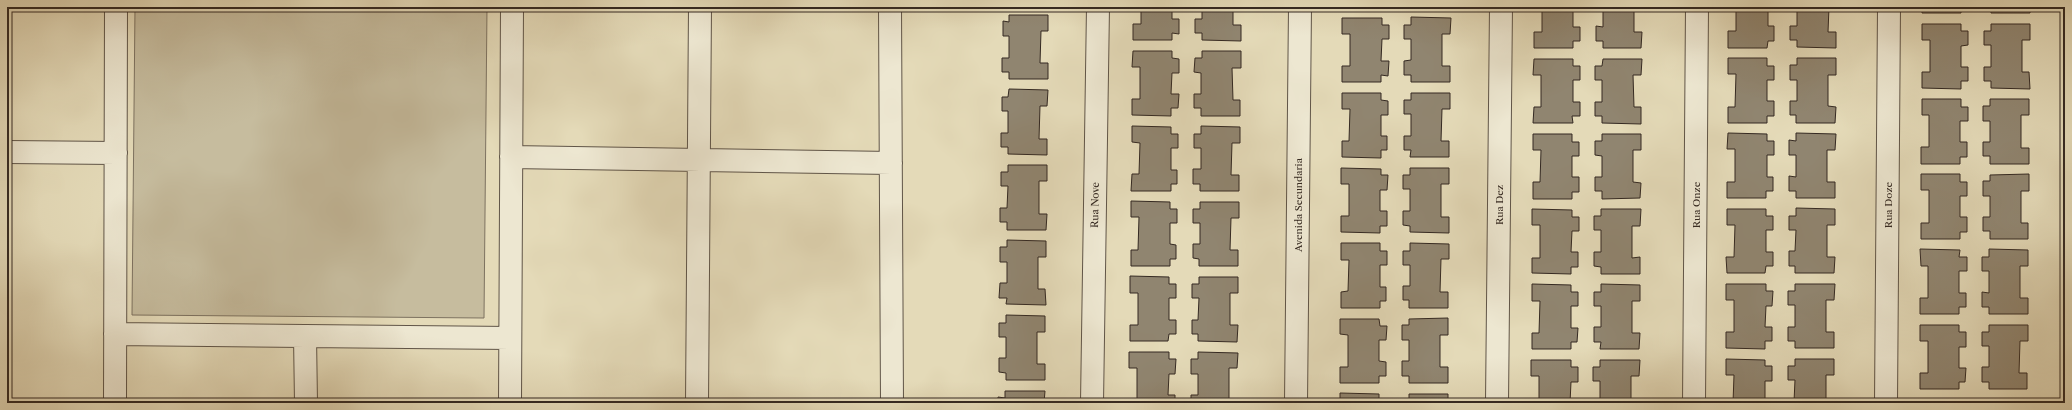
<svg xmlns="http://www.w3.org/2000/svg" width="2072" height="410" font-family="'Libre Caslon Text',serif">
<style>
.green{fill:#c6bc9e;stroke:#7d7260}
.building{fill:#908570;stroke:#342922}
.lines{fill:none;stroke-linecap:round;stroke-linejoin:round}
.minor-casing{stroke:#605548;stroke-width:24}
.minor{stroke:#ede7d1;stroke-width:22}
.labels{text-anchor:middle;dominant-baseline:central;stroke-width:4;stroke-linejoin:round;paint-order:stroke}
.street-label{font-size:10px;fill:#342922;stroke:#ede7d1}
</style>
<rect width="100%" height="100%" fill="#e4dab8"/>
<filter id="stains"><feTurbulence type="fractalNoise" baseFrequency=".005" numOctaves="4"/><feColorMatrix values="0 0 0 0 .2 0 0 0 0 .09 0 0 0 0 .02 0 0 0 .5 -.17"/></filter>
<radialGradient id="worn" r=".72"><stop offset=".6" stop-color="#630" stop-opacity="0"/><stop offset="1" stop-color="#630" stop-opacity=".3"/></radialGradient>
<path class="green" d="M135 7H487L484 318 132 315Z"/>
<path class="building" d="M1141 7H1172V19H1179V34L1172 33V40H1133V24H1141Z
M1202 7H1233V25H1241V41L1202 40V33H1195V19H1202Z
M1542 7H1573V27H1580V41H1573V48H1534V32H1542Z
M1603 7H1634V32H1642L1641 48H1603V41H1596V26L1603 27Z
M1736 7H1768V26H1774V41H1768L1767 48H1728V31H1736Z
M1797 7H1829L1828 32H1836V48L1797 47V40H1790V26H1797Z
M1922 7H1961V13H1922Z
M1991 7H2030V13H1991Z
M1009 15H1048V31H1041L1040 63H1048V79H1009V72H1002V58H1009V36H1003V21L1009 22Z
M1411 17 1451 18 1450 34H1442V66H1450V82H1411V75H1404V61L1411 60V39H1404V25H1411Z
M1342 18H1382V25H1389V39H1382L1381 61H1389L1388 76 1381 75V82H1342V66H1350V34H1342Z
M1922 24H1961V31H1968V45L1961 46V67H1968V81H1961V89L1922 88V72H1930V40H1922Z
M1991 24H2030V40H2022V72H2029L2030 89 1991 88V81H1984V67H1991V45H1984V31H1991Z
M1133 51H1172V58L1179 59V73H1172L1171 94H1179L1178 108H1171V116L1132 115V99H1140V67H1132Z
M1202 51H1241V68H1232L1233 100H1240V116H1201V108H1194V94H1201V73L1194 72 1195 58H1202Z
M1728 58H1767V66H1774V80H1767V101H1774V116H1767V123H1728V107H1735L1736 74H1728Z
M1797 58H1836V75H1828V106L1836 107 1835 123H1796V115H1790V101H1797V80H1790V65H1797Z
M1534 59H1573V66H1580V80H1573V102H1580V116H1572L1573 123H1533L1534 107H1541V75H1533Z
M1603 59H1642L1641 75H1633L1634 107H1641V124L1602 123V116H1595V102H1602V80H1595V66H1602Z
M1009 89 1048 90 1047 106H1040L1039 139H1047V155L1008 154V147H1001V133H1008V111H1002V97H1008Z
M1342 93H1381V100L1388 101V115H1381V136H1387V150H1381V158L1342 157V141H1349L1350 109H1342Z
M1411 93H1450V109H1442L1441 141H1449V157H1410L1411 150H1404V136H1411V114H1404V100H1411Z
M1922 99H1961V107H1968V121H1960V142H1967V157H1960V164H1921V147H1929V115H1922Z
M1990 99H2029V115H2021V148H2029V164H1990V156H1983V142H1990V121H1983V106H1990Z
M1132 126 1171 127V134H1178V148H1171V170H1177V184H1171V191H1131L1132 174H1139L1140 143 1132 142Z
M1201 126 1240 127V143H1232L1231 175H1239V191H1200V184H1193V169H1201V148H1194V134H1201Z
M1728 133 1767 134V141H1774V155H1767V177H1773V191H1766V198H1727V182H1735V149H1727Z
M1796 133 1836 134 1835 150H1827V182H1835V198H1796V191H1789V176L1796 177V155H1789V140L1796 141Z
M1533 134H1572V142H1579V156H1572V177H1579V192H1572V199H1533V182H1540L1541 150H1533Z
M1602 134H1641V150H1633V182L1641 183 1640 198 1602 199V191H1595V177H1602V156L1595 155V141H1602Z
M1008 165H1047V181H1039V214H1047L1046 230H1007V222H1000V208H1007L1008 186H1001V172H1008Z
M1341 168 1381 169V175H1388L1387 190H1380V211H1387V226H1380V233L1341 232V216H1349V184H1341Z
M1410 168H1449V184H1441V217H1449V233L1410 232V226L1403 225V211H1410V189H1403V175H1410Z
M1921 174H1960V182H1967V196H1960V217H1967V232H1960V239H1921V223H1929V190H1921Z
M2029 174V191H2021V223H2028V239H1990V231H1983V217H1990V196H1983V181H1990V175Z
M1131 201 1170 202V209H1177V223H1170V244L1176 245V259H1170V266H1131V250H1138L1139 217H1131Z
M1200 202H1239V218H1231L1230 250H1238V266H1199V259L1193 258V244H1200V223H1193V209H1200Z
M1796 208 1835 209V225H1827V257H1835L1834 273H1795V266H1789V251H1795L1796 230H1789V216H1796Z
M1532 209 1572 210V217H1579V231H1572L1571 252H1578V267H1571V274L1532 273V258H1540V225H1532Z
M1601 209H1641L1640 226H1632V258L1640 257V274H1601V267L1594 266V252H1601V230H1594V216H1601Z
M1727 209H1766V216H1773V230H1766V252H1773V266H1766L1765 273H1727L1726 257H1734L1735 225H1727Z
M1007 240 1046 241V257H1038V289H1045L1046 305 1006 304 1007 298H999L1000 283H1007V262H1000V247H1007Z
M1341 243H1380V251H1387V265H1380V287H1386V301H1380V308H1341V292L1348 291 1349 260H1341Z
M1410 243 1449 244V259H1441L1440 292H1448V308H1409V300H1403V286H1410V265H1403V251H1410Z
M1920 249 1960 250 1959 257H1967V271H1959V293H1966V307H1959V314H1920V298H1928V266H1921Z
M1989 249 2028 250V266H2020V298H2028V314H1989V307H1982V292L1989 293V271H1982V257H1989Z
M1130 276 1169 277V284H1176V298H1169V320H1176V334H1169L1168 341H1130V325H1138V293H1130Z
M1199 277H1238V293H1230V325H1238L1237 342 1198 341V334H1192V320H1198L1199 298H1192V284H1199Z
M1532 284 1571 285V292H1578V306H1571V328H1578L1577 342H1571V349H1532V333H1539L1540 301H1532Z
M1601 284 1640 285V301H1632V333H1640L1639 349H1600L1601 342H1594V327H1601V306H1594V292H1601Z
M1726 284H1766V291H1773L1772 306H1766L1765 327H1772V341H1765V349L1726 348V332H1734V300H1726Z
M1795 284H1835L1834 300H1826V332H1834V348H1795V341H1788V327H1795V305H1788V291H1795Z
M1006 315 1045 316V332H1037V364H1045V380H1006V373L999 372V358H1006V337H999V323H1006Z
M1448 318V335H1440V367H1448V383H1409V376H1402V361H1409V340H1402V325H1409V319Z
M1340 319H1379L1380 326H1387L1386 340H1379V361L1386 362V376H1379V383H1340V367H1348V335L1340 334Z
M1920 325H1959V332H1966V347H1959V368H1966L1965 382H1959V389H1920V373H1928V341H1920Z
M1989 325H2028V341H2020L2019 373H2027V389H1989V382H1982V367H1989V346H1982V332H1989Z
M1129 352H1169V359H1176L1175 374H1169L1168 395H1175V403H1129V400H1137V368H1129Z
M1198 352 1238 353 1237 368H1229V401H1237V403H1191V395H1198V374H1191V359H1198Z
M1726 359 1765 360V366H1772V381H1765V402L1772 403H1733L1734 375H1726Z
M1795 359H1834V375H1826V403H1788L1794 402 1795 380H1788V366H1795Z
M1531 360H1571V367H1578V382H1571L1570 403H1577H1539V376H1531Z
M1600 360H1640L1639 376H1631V403H1593L1600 402V381H1593V367H1600Z
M1005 391H1045L1044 403H998V397L1005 398Z
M1340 393 1379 394V401H1386V403H1340Z
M1409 394H1448V403H1402V401H1409Z
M1919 400H1959V403H1919Z
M1988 400H2027V403H1988Z"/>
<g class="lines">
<defs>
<path id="minor" d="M890 7 892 403
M7 152 116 153
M511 157 891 163
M115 334 510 338
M305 336 306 403
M115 403 116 7
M510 403 512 7
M697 403 700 7
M1092 403 1098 7
M1296 403 1300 7
M1497 403 1501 7
M1694 403 1697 7
M1886 403 1889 7"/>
</defs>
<use href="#minor" class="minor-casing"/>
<use href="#minor" class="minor"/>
</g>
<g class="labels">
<g class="street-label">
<text transform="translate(1095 205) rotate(-89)">Rua Nove</text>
<text transform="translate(1298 205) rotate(-90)">Avenida Secundaria</text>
<text transform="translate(1499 205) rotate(-90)">Rua Dez</text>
<text transform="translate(1696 205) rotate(-90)">Rua Onze</text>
<text transform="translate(1888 205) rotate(-90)">Rua Doze</text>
</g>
</g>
<rect width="2072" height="410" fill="none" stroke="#e4dab8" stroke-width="24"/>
<rect x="8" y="8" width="2056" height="394" fill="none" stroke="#342922" stroke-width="2"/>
<rect x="12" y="12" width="2048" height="386" fill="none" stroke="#342922"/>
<rect width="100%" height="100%" filter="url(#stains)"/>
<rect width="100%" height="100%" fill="url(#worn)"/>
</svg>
